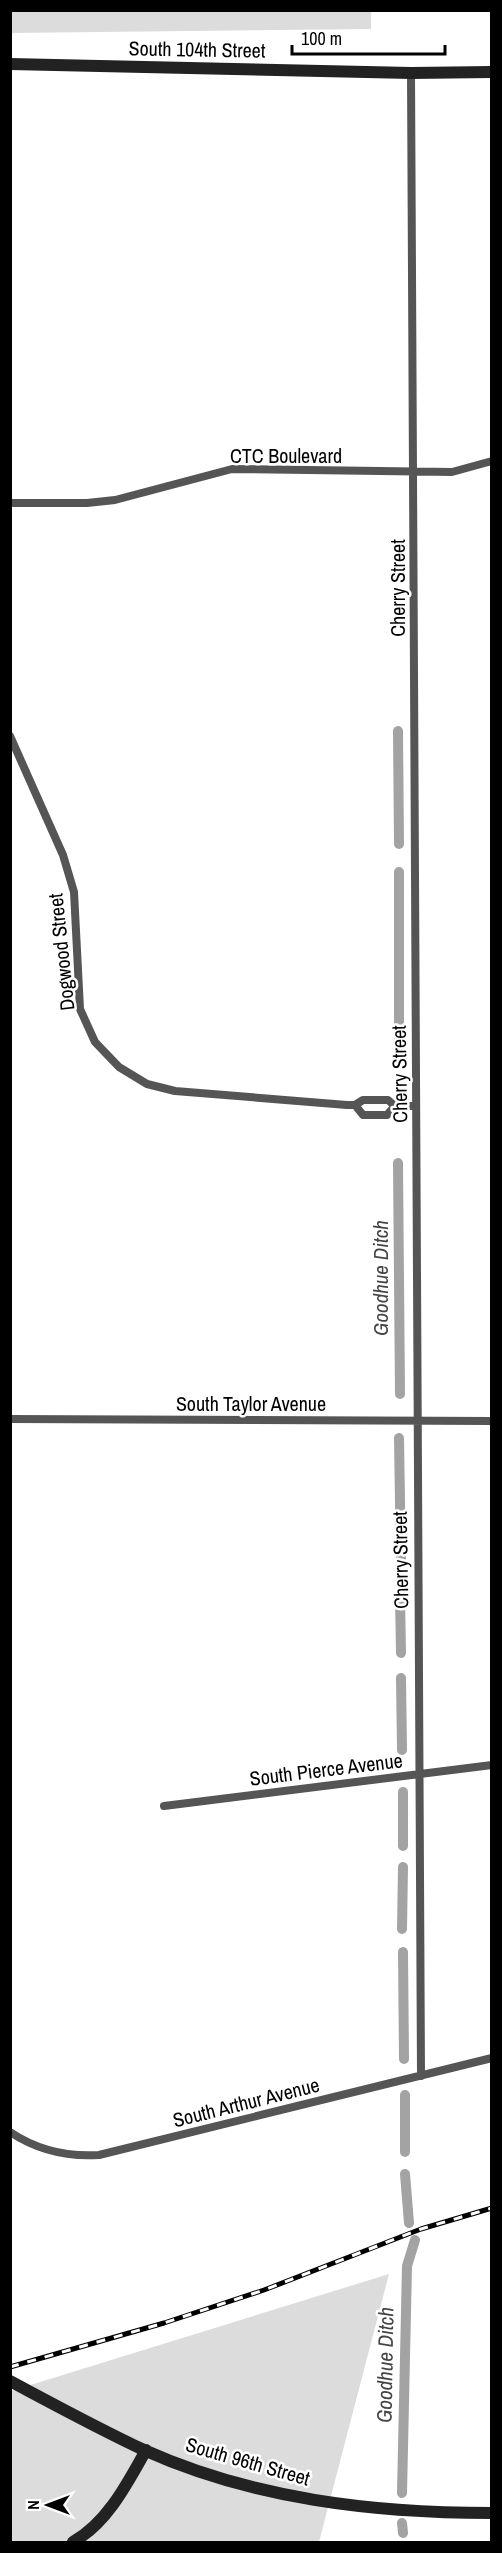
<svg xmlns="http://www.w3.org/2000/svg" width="502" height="2553" font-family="'Archivo Narrow',sans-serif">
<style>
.green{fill:#dcdcdc}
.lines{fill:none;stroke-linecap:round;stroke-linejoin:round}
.canal{stroke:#a3a3a3;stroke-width:10}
.street{stroke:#555;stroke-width:8}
.secondary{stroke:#222;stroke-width:12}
.rail-casing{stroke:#000;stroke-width:5}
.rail{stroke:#fff;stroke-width:3;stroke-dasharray:9;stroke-linecap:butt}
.labels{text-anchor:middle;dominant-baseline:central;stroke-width:5;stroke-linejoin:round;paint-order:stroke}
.street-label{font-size:20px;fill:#000;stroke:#fff}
.water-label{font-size:21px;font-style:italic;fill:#444;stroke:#fff}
</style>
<rect width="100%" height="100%" fill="#fff"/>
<path class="green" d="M10 11H371V29L11 33Z
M389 2274 319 2542H491H11V2391Z"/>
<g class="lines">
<path class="canal" d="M398 731 399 844
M399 1052V872
M398 1163 400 1394
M399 1438 401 1566
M400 1597 401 1653
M401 1678 402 1750
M403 1792V1846
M402 1929 403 1867
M403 1952 404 2059
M405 2095V2152
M405 2174 409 2223
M402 2493 407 2266 415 2240
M402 2523 403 2533"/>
<path class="street" d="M411 73 421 2076
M10 503H87L115 500 232 469 452 472 492 461
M10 736 63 855 74 892 80 1009 95 1042 119 1067 147 1084 175 1091 347 1105H355L363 1100H388L395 1106H416
M355 1105 363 1115H387L395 1106
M10 1419 492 1421
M164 1806 492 1765
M10 2132C37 2150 67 2157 99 2155L492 2058"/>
<path class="secondary" d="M10 64 411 73 492 72
M10 2381C55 2405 99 2429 144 2450 253 2499 373 2513 492 2513
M73 2542C107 2523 127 2484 146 2450"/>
<defs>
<path id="rail" d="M10 2367 164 2323 264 2290 421 2229 492 2208"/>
</defs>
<use href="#rail" class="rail-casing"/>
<use href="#rail" class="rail"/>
</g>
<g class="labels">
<g class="street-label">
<text transform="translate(197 49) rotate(1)">South 104th Street</text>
<text x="286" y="455">CTC Boulevard</text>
<text transform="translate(397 588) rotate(-90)">Cherry Street</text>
<text transform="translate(61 952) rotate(-96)">Dogwood Street</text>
<text transform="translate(399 1074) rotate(-91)">Cherry Street</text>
<text x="251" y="1403">South Taylor Avenue</text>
<text transform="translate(400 1560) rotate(-91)">Cherry Street</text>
<text transform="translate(326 1769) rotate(-7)">South Pierce Avenue</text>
<text transform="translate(246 2102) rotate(-14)">South Arthur Avenue</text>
<text transform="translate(248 2461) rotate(16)">South 96th Street</text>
</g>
<g class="water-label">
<text transform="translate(380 1278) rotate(-90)">Goodhue Ditch</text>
<text transform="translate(385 2365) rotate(-89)">Goodhue Ditch</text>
</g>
</g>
<rect width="502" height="2553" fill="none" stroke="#000000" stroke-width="24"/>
<g transform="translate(48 2505) rotate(270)" stroke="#ffffff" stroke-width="4.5" paint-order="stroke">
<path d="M0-4.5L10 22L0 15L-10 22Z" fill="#000000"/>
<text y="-9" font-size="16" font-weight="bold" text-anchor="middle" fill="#000000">N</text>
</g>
<path d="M292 45v9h153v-9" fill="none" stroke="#000000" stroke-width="3"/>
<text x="301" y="45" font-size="18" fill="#000000" stroke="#ffffff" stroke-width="4.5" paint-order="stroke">100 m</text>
</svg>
